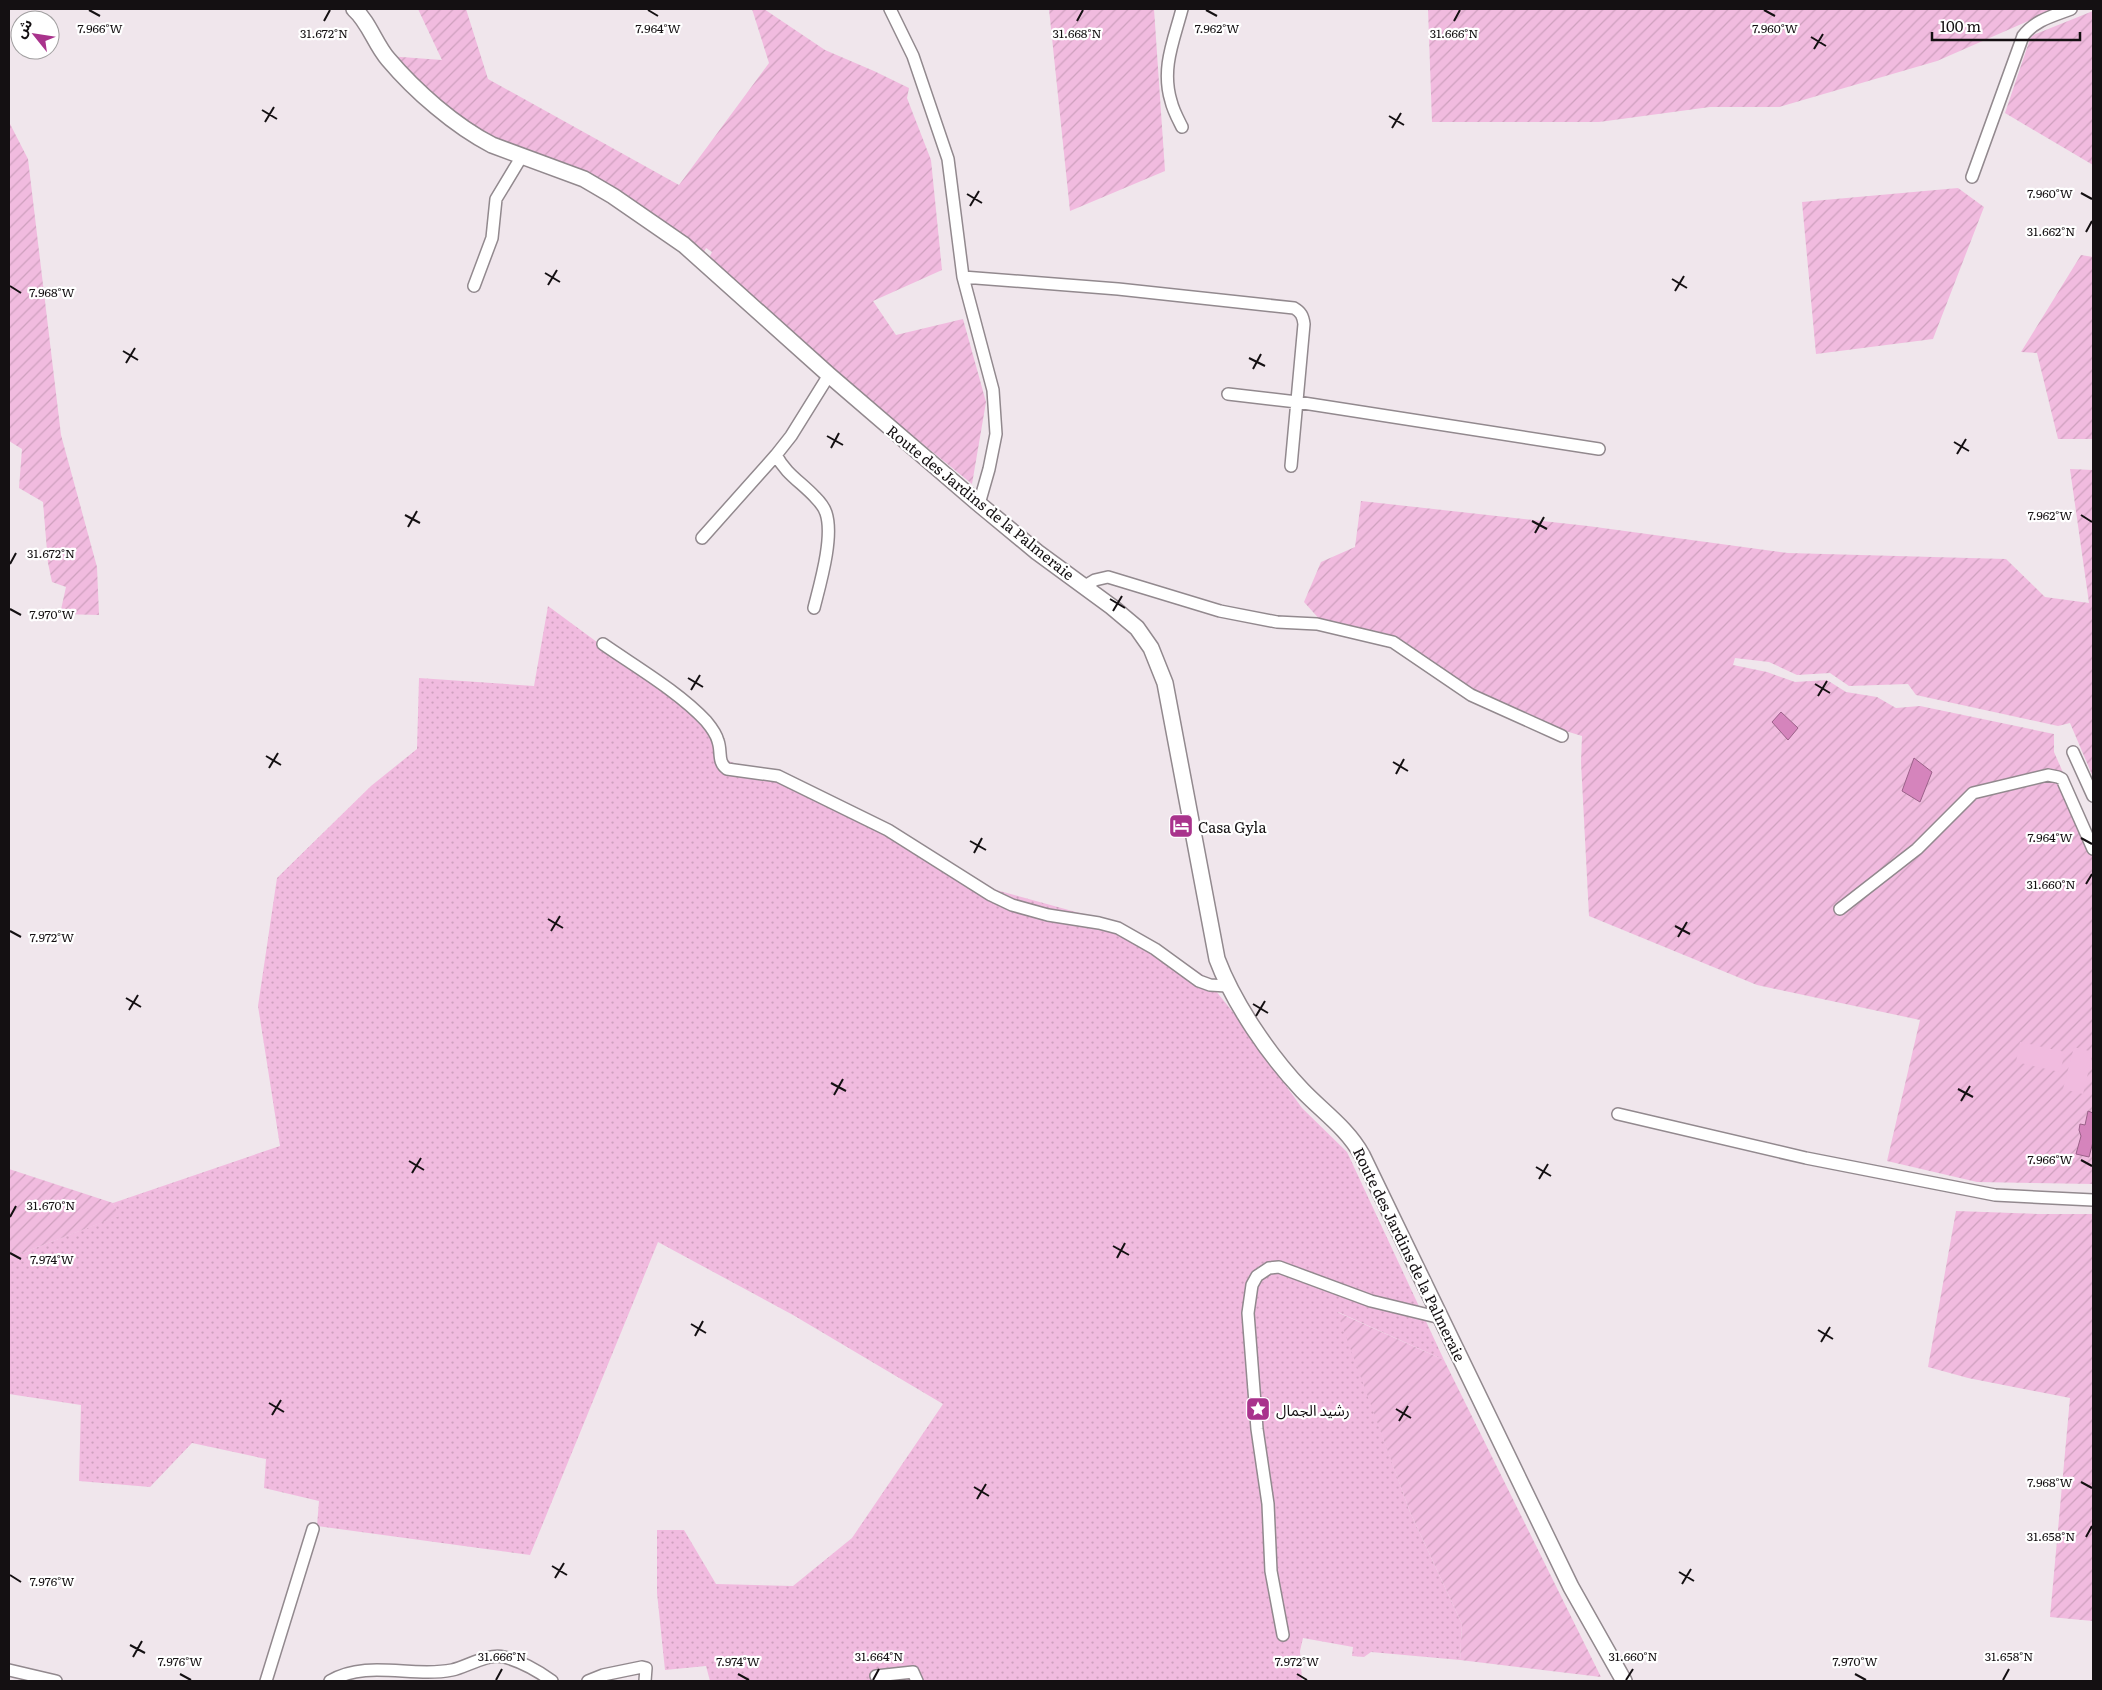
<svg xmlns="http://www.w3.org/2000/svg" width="2102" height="1690" font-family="Literata,'Noto Sans Arabic',serif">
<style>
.grass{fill:url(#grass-dots)}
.garden{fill:url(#garden-furrows)}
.pitch{fill:#f1bbdf}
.water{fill:#d584bc;stroke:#9b6189}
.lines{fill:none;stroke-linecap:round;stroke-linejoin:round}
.street-casing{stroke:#92898e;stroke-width:14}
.secondary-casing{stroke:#92898e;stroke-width:18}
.street{stroke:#fff;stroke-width:11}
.secondary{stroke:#fff;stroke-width:15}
.ticks{fill:none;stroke:#141012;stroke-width:2}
.labels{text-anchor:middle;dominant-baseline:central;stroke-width:4.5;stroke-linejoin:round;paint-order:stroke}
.street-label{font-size:15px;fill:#141012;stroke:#fff}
.poi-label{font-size:15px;fill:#141012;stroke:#fff;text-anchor:start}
.ticks-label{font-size:12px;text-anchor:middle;fill:#141012;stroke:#fff;stroke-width:4.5;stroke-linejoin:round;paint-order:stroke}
</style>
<defs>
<pattern id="grass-dots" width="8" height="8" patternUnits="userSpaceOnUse" patternTransform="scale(1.25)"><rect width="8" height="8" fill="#f1bbdf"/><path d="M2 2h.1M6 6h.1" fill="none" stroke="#cea0be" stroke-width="1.8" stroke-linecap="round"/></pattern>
<pattern id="garden-furrows" width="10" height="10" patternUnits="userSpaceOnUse" patternTransform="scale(1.25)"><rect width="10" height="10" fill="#f1bbdf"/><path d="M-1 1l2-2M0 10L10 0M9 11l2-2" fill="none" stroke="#cea0be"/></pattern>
</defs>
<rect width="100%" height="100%" fill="#f0e6ec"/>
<path class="grass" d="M548 606 719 732 724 759 902 832 996 890 1105 920 1152 940 1203 975 1236 1016 1302 1108 1347 1152 1444 1360 1338 1312 1410 1512 1462 1624 1460 1660 1371 1652 1364 1657 1352 1656 1353 1647 1303 1638 1300 1651 1302 1681H710L706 1666 665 1670 657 1593V1530H684L716 1584 793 1586 852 1538 943 1404 793 1315 658 1242 530 1555 317 1526 319 1501 264 1488 266 1459 192 1443 150 1487 79 1481 81 1405 9 1394V1258L118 1216 113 1203 280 1146 258 1006 277 878 371 786 417 749 419 678 534 686Z"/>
<path class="garden" d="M418 9H466L488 79 679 185 769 63 752 9H764L825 50 874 71 909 88 907 98 931 160 942 270 873 301 896 335 963 319 986 402 972 484 806 349 707 262 712 252 706 248 702 256 591 174 478 134 388 56 442 60Z
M1049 9H1154L1165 171 1070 211Z
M1428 9H2056L1937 61 1779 107H1710L1599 122H1432Z
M2093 11V165L2005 113 2031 36Z
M9 122 28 159 61 435 97 567 99 615 60 614 66 587 52 582 48 563 43 502 19 488 22 449 9 441Z
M1958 188 1984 207 1933 339 1816 354 1802 202Z
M2081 255 2093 257V439H2058L2037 353 2021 352Z
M2070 469 2093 470V777L2070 723 2058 726 1916 695 1908 684 1849 686 1830 673 1797 675 1769 662 1735 658 1733 665 1767 672 1795 682 1827 680 1846 692 1877 697 1896 708 1920 706 2054 734V752L2093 841V1184L1977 1182 1887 1161 1920 1020 1757 985 1589 916 1581 762 1582 736 1533 721 1469 689 1394 636 1322 622 1304 602 1321 562 1355 547 1361 501 1588 526 1788 553 2006 559 2045 597 2089 603Z
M9 1169 113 1203 119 1216 9 1258Z
M1956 1211 2038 1214H2093V1621L2050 1617 2070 1398 1968 1378 1928 1367Z
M1337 1312 1444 1360 1601 1677 1460 1660 1462 1624 1410 1512Z"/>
<path class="pitch" d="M2020 1042 2065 1052 2060 1072 2016 1062Z
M2074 1047 2093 1052 2083 1094 2063 1089Z"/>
<path class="water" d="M1781 712 1798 728 1788 740 1772 722Z
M1914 758 1932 772 1920 802 1902 791Z
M2088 1111 2093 1113V1142L2089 1157 2076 1154 2081 1136 2079 1130 2080 1124 2085 1125Z"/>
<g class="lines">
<defs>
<path id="street" d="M890 9 913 56 948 159 963 277 993 390 996 434 989 469 979 504
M1182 9C1174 40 1161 68 1171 101 1173 110 1178 119 1182 127
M1972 177 2023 36C2035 20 2053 16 2071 9
M963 277 1118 289 1294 308C1301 312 1303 316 1304 324L1291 466
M474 286 492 238 496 199 522 156
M1228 394 1297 402 1599 449
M776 455C786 474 801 482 815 497 820 502 824 507 826 513 834 537 820 584 814 608
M702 538 776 455 791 436 829 375
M1085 586 1095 580 1108 577 1220 611 1277 622 1317 624 1393 642 1471 695 1562 736
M603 644C636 667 679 692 706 721 711 727 716 733 718 741 722 752 717 762 727 769L778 776 888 830 991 895 1012 905 1048 915 1099 923 1118 928 1155 949 1199 981 1210 985 1227 986
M2073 752 2093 796
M1840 909 1917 849 1973 793 2048 775 2058 777 2062 779 2093 849
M1618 1114 1806 1158 1995 1195 2093 1200
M1283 1635 1271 1571 1268 1504 1257 1429 1248 1313 1252 1285 1257 1276 1269 1268 1279 1267 1371 1301 1441 1318
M9 1670 56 1681
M876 1676 913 1672 917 1681
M266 1681 313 1529
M330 1681C367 1659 412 1678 452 1670 467 1667 487 1653 504 1657 520 1661 538 1671 552 1681
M588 1681 603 1675 642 1667 646 1668 645 1681"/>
<path id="secondary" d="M354 9C369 22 375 44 388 59 415 91 455 126 492 145L584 179 613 196 684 245 829 375 979 504 1037 552 1112 607 1137 628 1151 648 1165 683 1217 959C1234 1004 1269 1055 1302 1090 1323 1112 1347 1128 1362 1155L1571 1587 1624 1681"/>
</defs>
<use href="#street" class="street-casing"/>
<use href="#secondary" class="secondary-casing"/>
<use href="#street" class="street"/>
<use href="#secondary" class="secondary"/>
</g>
<path class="ticks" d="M89 10 100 16M648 10 658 16M1206 10 1217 16M1764 10 1775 16M324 21 330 10M1077 21 1083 10M1454 21 1460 10M1811 37 1826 46M1814 49 1823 34M262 110 277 119M1389 116 1404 125M265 122 274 107M1392 128 1401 113M2081 193 2092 199M967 194 982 203M970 206 979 191M2086 232 2092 221M545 273 560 282M1672 279 1687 288M548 285 557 270M10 286 21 293M1675 291 1684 276M123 351 138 360M1249 358 1265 366M126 363 135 348M1253 369 1261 354M827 436 843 445M1954 442 1969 451M831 448 839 433M1957 454 1966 439M405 515 420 523M2081 515 2092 522M1532 521 1547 529M408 527 417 511M1535 533 1544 517M10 564 16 553M1110 599 1125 608M10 609 21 615M1113 611 1122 596M688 678 703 687M1815 684 1830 693M691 690 700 675M1818 696 1827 681M266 756 281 765M1393 762 1408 771M269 768 278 753M1396 774 1404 759M2081 838 2092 844M970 841 986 850M974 853 982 838M2086 884 2092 874M548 919 563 928M1675 926 1690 934M10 931 21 937M551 931 560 916M1678 937 1687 922M126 998 141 1007M1253 1004 1268 1013M129 1010 138 995M1256 1016 1265 1001M831 1083 846 1091M1958 1089 1973 1097M834 1095 843 1079M1961 1101 1970 1086M2081 1160 2092 1166M409 1161 424 1170M1536 1167 1551 1176M412 1173 421 1158M1539 1179 1548 1164M10 1217 16 1206M1113 1246 1129 1255M10 1253 21 1259M1117 1258 1125 1243M691 1324 706 1333M1818 1330 1833 1339M695 1336 703 1321M1821 1342 1830 1327M269 1403 284 1412M1396 1409 1411 1418M272 1415 281 1400M1399 1421 1408 1406M2081 1482 2092 1488M974 1487 989 1496M977 1499 986 1484M2086 1537 2092 1526M552 1566 567 1575M1679 1572 1694 1581M10 1575 21 1582M555 1578 564 1563M1682 1584 1691 1569M130 1645 145 1653M133 1657 142 1641M180 1674 191 1680M738 1674 749 1680M1297 1674 1307 1680M1855 1674 1866 1680M496 1680 502 1669M873 1680 879 1669M1626 1680 1633 1669M2003 1680 2009 1669"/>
<defs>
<symbol id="hotel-square" viewBox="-11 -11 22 22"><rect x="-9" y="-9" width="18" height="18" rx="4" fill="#a9338c" stroke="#fff"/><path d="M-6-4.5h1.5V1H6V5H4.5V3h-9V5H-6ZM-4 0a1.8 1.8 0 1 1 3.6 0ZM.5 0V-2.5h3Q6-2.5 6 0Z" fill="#fff"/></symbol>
<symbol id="sight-square" viewBox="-11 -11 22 22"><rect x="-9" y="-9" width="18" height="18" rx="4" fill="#a9338c" stroke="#fff"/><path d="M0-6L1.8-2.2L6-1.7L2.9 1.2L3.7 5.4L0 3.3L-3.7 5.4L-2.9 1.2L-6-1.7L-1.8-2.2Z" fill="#fff"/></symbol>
</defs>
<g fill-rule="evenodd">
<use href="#hotel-square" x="1167" y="812" width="28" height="28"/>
<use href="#sight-square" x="1244" y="1395" width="28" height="28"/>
</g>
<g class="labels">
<g class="street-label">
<text transform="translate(981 502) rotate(39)">Route des Jardins de la Palmeraie</text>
<text transform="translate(1410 1254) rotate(64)">Route des Jardins de la Palmeraie</text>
</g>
<g class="poi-label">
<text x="1198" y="826">Casa Gyla</text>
<text x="1276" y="1409">رشيد الجمال</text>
</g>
</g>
<g class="ticks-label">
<text x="100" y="33">7.966°W</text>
<text x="658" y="33">7.964°W</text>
<text x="1217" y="33">7.962°W</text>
<text x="1775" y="33">7.960°W</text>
<text x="324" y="38">31.672°N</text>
<text x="1077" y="38">31.668°N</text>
<text x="1454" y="38">31.666°N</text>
<text x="2050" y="198">7.960°W</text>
<text x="2051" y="236">31.662°N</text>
<text x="52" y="297">7.968°W</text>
<text x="2050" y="520">7.962°W</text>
<text x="51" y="558">31.672°N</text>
<text x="52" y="619">7.970°W</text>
<text x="2050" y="842">7.964°W</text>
<text x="2051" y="889">31.660°N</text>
<text x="52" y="942">7.972°W</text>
<text x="2050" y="1164">7.966°W</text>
<text x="51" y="1210">31.670°N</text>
<text x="52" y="1264">7.974°W</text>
<text x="2050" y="1487">7.968°W</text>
<text x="2051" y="1541">31.658°N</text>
<text x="52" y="1586">7.976°W</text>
<text x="502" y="1661">31.666°N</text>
<text x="879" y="1661">31.664°N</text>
<text x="1633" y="1661">31.660°N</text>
<text x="2009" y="1661">31.658°N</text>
<text x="180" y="1666">7.976°W</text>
<text x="738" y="1666">7.974°W</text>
<text x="1297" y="1666">7.972°W</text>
<text x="1855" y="1666">7.970°W</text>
</g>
<rect width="2102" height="1690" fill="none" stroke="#141012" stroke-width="20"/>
<g transform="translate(35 35) rotate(300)"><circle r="24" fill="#ffffff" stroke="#a19fa0"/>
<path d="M0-4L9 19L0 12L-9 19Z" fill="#a9338c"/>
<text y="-8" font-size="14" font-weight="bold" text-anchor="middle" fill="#141012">ش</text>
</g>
<path d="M1932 32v8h148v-8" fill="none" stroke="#141012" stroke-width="2.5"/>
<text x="1940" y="32" font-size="15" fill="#141012" stroke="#ffffff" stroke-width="4" paint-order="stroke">100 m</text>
</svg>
